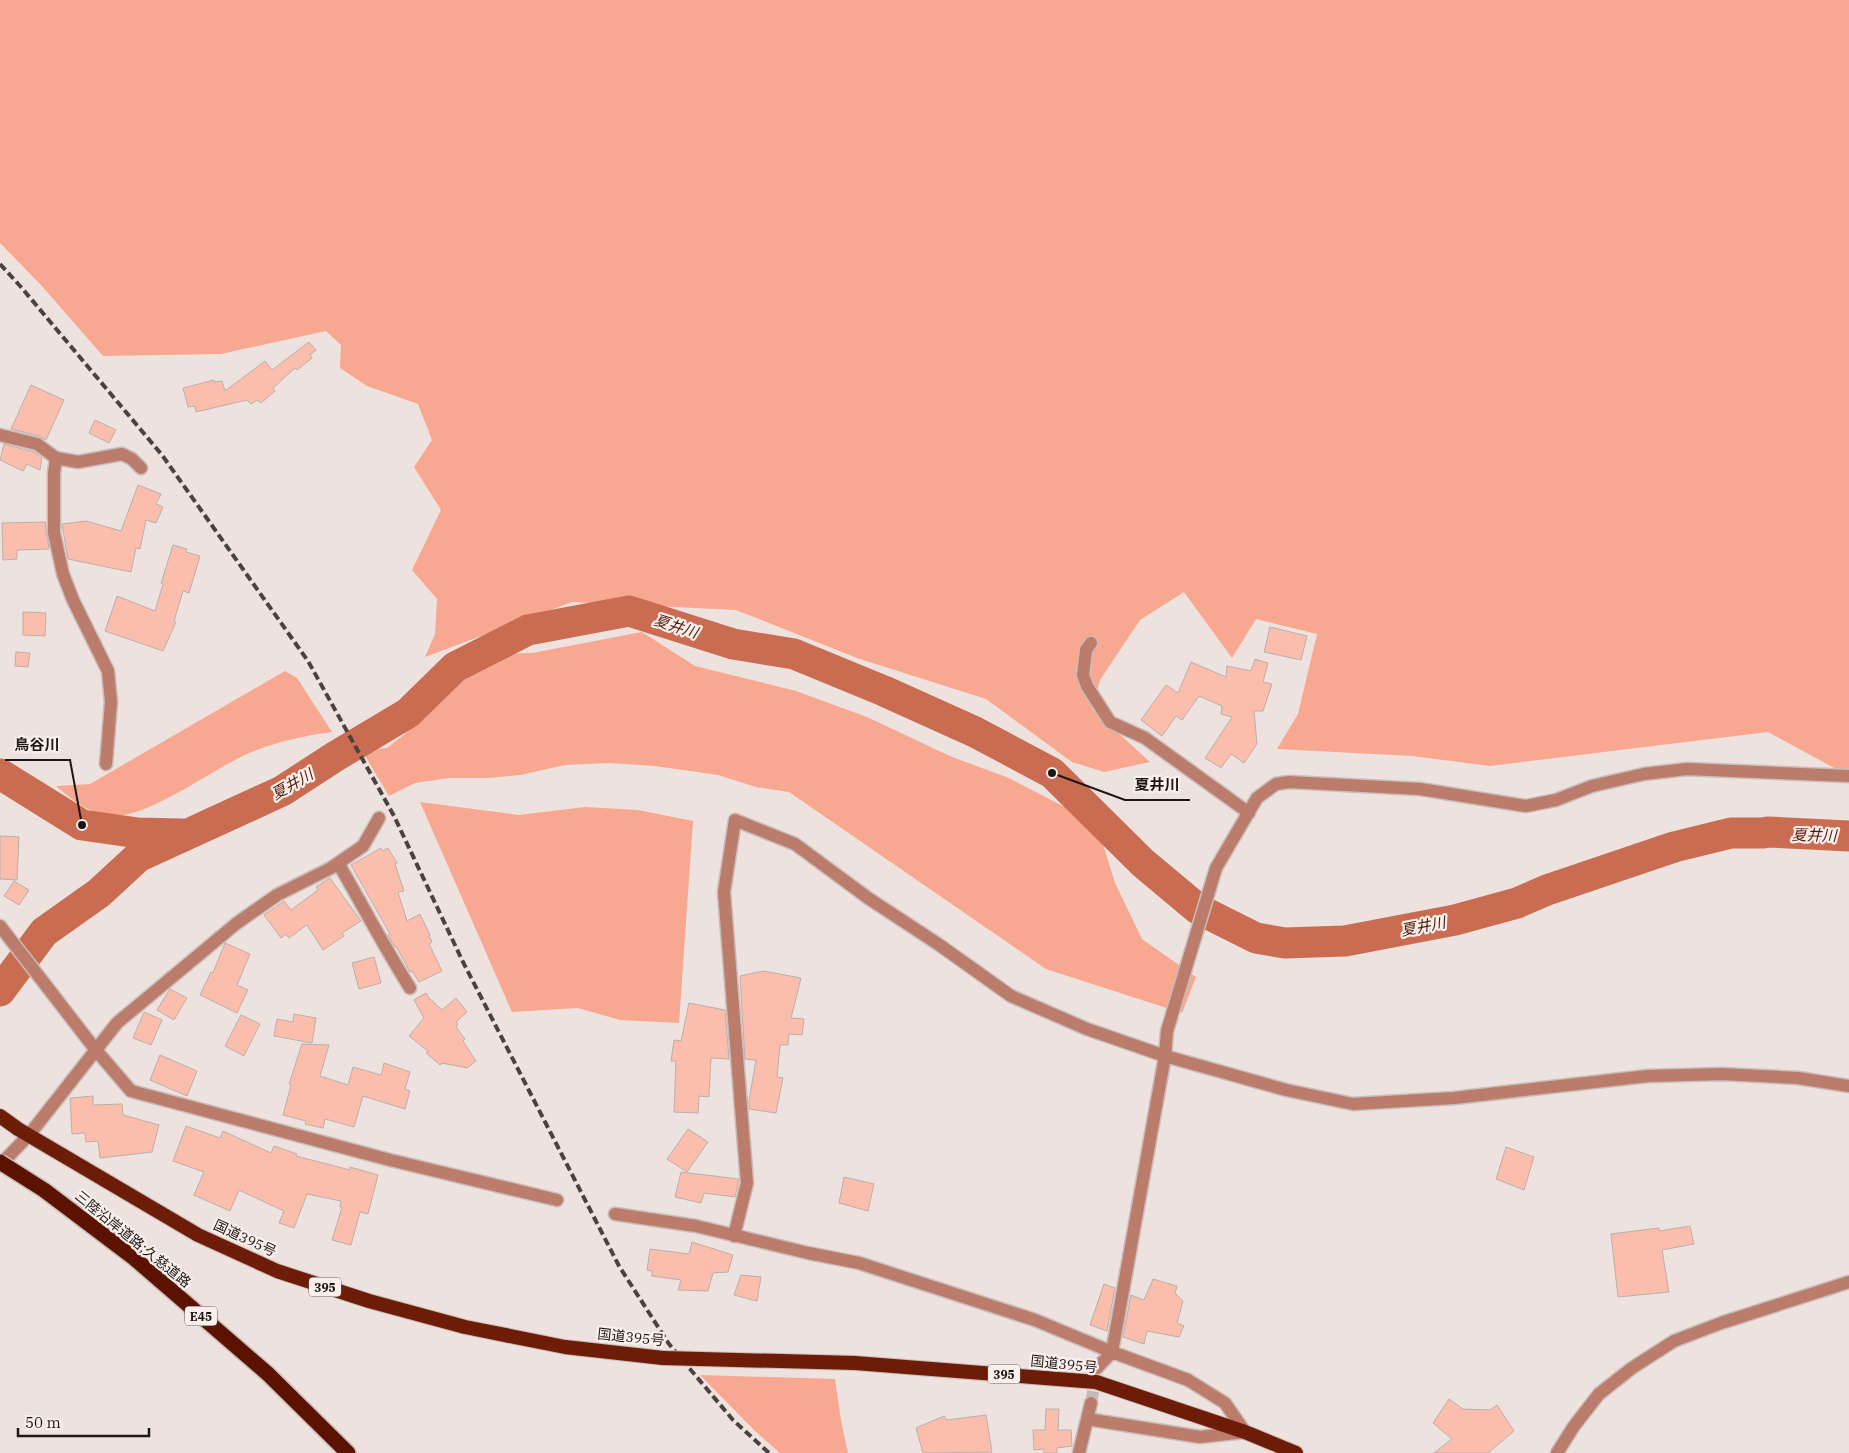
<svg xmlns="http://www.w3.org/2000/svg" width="1849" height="1453" font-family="'IBM Plex Serif','Noto Sans JP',serif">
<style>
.green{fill:#f8a791}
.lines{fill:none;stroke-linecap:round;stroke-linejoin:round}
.river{stroke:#c96c52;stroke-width:31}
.building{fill:#fbbead;stroke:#bbafac}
.minor-tunnel{stroke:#c4b9b6;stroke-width:12;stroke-dasharray:12 6;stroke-linecap:butt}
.minor-casing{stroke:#c8bdba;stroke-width:15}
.tertiary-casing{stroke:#c8bdba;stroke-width:15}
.trunk-casing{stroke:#c8bdba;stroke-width:16}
.motorway-casing{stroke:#c8bdba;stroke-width:18}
.minor{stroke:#bb7c6b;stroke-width:12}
.tertiary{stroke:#bb7c6b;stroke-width:12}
.trunk{stroke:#6d1c07;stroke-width:14}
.motorway{stroke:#5c1200;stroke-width:15}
.rail{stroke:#494241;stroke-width:4;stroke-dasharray:8 4;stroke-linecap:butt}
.trunk-bridge-casing{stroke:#c8bdba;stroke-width:16;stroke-linecap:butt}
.motorway-bridge-casing{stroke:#c8bdba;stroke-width:18;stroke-linecap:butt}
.trunk-bridge{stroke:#6d1c07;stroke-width:14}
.motorway-bridge{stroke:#5c1200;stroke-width:15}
.labels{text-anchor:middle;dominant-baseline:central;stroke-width:4.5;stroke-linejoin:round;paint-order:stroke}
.shield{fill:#fbefeb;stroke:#5f5856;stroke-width:1}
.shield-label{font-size:12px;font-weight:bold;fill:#1c1716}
.street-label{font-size:14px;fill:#1c1716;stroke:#fbefeb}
.water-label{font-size:15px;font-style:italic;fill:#511605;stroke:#fbefeb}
.leader{fill:none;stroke:#1c1716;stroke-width:2}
.callout-dot{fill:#1c1716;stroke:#fbefeb;stroke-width:2}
.callout-label{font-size:15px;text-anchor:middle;font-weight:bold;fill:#1c1716;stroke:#fbefeb;stroke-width:4.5;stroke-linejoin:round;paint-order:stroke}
</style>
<rect width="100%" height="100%" fill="#eee2de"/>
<path class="green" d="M0 0H1849V776L1768 732 1490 766 1412 756 1277 749 1298 714 1317 634 1256 619 1232 658 1184 592 1140 620 1100 680 1092 709 1150 762 1104 772 1072 762 986 699 857 658 736 610 572 602 425 657 435 634 437 599 412 570 441 510 414 467 432 440 418 404 367 386 340 368 341 345 326 331 221 354 103 356 41 285 0 243Z
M642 632 695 666 796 691 867 717 952 757 1009 778 1090 820 1101 838 1115 883 1142 939 1196 977 1182 1013 1046 969 789 792 756 787 718 775 655 766 610 763 565 765 520 775 488 778H449L415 783 389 796 362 751 387 748 405 734 452 681 475 665 497 654 532 653Z
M285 671 297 678 332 732C302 736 275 742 247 754 211 770 150 817 113 816 90 815 73 800 56 786L90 784Z
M420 802 519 815 585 807 638 810 693 821 679 1023 620 1020 578 1008 512 1012Z
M700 1375 835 1379 841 1421 848 1453H780L755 1431Z"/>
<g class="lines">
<path class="river" d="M0 774 82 825 138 833 181 834
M0 991 44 932 99 893 138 857 282 791 336 756 408 713 455 667 528 630 629 611 733 644 794 654 884 691 975 732 1052 773 1143 863 1198 909 1256 938 1285 943 1345 941 1455 920 1517 903 1547 890 1674 847 1731 833H1763L1768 832 1849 836"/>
</g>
<path class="building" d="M309 342 316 350 310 355 312 358 297 370 295 368 273 388 275 391 261 403 257 400 251 404 247 400 196 412 195 406 188 407 183 388 214 380 215 382 222 381 225 391 265 361 272 370Z
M31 385 64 400 46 440 39 436 11 429Z
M95 420 116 430 109 443 89 433Z
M4 444 34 452 42 458 40 470 27 464 23 471 0 460Z
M138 485 161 494 156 504 163 507 156 523 146 520 140 549 136 548 131 572 68 559 62 524 86 521 121 531Z
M45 522 49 549 17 550V559L3 560 2 523Z
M173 545 187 549 186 552 200 556 189 593 183 591 174 621 176 622 163 651 105 631 117 596 155 611 163 584 161 583Z
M23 612 46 613 45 636 23 635Z
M1270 627 1307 636 1301 660 1264 652Z
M16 652 30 653 28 667 15 666Z
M1255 659 1268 663 1263 682 1272 684 1263 711H1254L1257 744 1244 763 1231 754 1221 768 1205 758 1232 717 1221 714 1222 706 1199 696 1182 720 1176 716 1162 736 1141 720 1166 685 1178 693 1191 662 1226 677 1227 666 1251 671Z
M0 836 19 837 17 880 0 879Z
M381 848 383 851 388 848 397 863 395 864 404 891 398 892 407 921 420 914 430 935 429 936 432 942 429 944 442 971 419 982 412 971 410 972 396 946 395 947 389 937 388 935 390 934 351 865Z
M330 878 361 921 342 933 344 936 323 950 307 925 289 938 286 934 281 938 264 915 284 901 291 910 318 890 316 887Z
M14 881 29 890 19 905 4 896Z
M225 943 250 954 237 985 248 990 237 1013 200 995 211 972 213 973Z
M374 957 381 983 359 989 352 963Z
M763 971 801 978 791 1018 804 1019 802 1035 789 1034 788 1045H780L777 1077 783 1078 776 1113 749 1109V1100L756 1060 745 1059 740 976Z
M170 989 187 998 174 1020 157 1010Z
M426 993 429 998 442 1010 456 998 467 1012 456 1022 458 1024 456 1027 465 1039 463 1041 476 1061 467 1068 442 1063 440 1065 426 1053 428 1051 409 1036 424 1018 414 1000Z
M689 1003 725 1010 729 1059 711 1058 709 1097 699 1096 698 1113 674 1112 676 1061H671L674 1040 681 1041Z
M144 1012 162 1020 151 1045 133 1038Z
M294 1014 316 1018 312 1043 274 1036 277 1019 293 1022Z
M241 1015 260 1024 244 1056 225 1046Z
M302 1044 329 1045 320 1076 348 1085 353 1067 381 1075 384 1063 410 1072 405 1089 410 1091 405 1109 363 1096 354 1127 325 1119 323 1128 305 1124 306 1121 283 1115 291 1085 289 1084Z
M160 1055 197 1071 187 1096 150 1080Z
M93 1096V1105L122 1104 123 1115 159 1125 152 1152 100 1158 98 1141 86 1142 85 1133 72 1134 70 1098Z
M186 1126 220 1138 223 1131 271 1153 274 1146 297 1154 296 1156 350 1170V1167L378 1175 368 1214 360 1212 351 1245 332 1240 342 1207H340L341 1201 307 1194 294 1228 279 1223 284 1211 239 1190 230 1211 194 1195 204 1172 173 1161Z
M688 1129 708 1142 687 1172 667 1159Z
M1506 1147 1534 1157 1524 1190 1496 1179Z
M681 1172 739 1179 735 1197 704 1193 701 1203 675 1197Z
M844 1177 874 1184 868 1211 839 1203Z
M1690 1226 1694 1244 1662 1250 1669 1292 1618 1297 1611 1234 1659 1228V1231Z
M692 1242 733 1255 728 1272 713 1273 708 1291 678 1290 681 1280 652 1276V1271L647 1270 650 1249 689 1254Z
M741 1275 761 1277 757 1301 734 1295Z
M1153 1279 1177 1286 1175 1293 1183 1301 1177 1323 1184 1326 1179 1337 1147 1331 1144 1344 1123 1337 1131 1295 1144 1300Z
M1104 1284 1115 1288 1107 1331 1090 1325Z
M1449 1399 1463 1409 1490 1410 1497 1405 1514 1431 1488 1453H1434L1452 1439 1433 1423Z
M1046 1409H1059L1058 1430H1071L1072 1446 1057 1448V1453H1044V1449L1034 1450 1033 1430H1045Z
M986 1415 992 1452 923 1453 916 1428 944 1416 947 1420Z"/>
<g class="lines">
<path class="minor-tunnel" d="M1091 1403 1096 1374"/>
<defs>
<path id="minor" d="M0 435 37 444 56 458 78 462 122 454 132 459 141 468
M56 458 54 473V533L63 574 73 600 108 671 111 702 106 764
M1091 643 1086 650 1083 675 1087 686 1110 722 1145 738 1249 813
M338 863C362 904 384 947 410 988
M0 926 95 1049 131 1091 390 1160 557 1200
M0 1165 29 1135 117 1023 237 923 277 895 331 868 363 846 379 818
M615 1214 696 1226 808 1253 859 1263 1035 1320 1112 1352 1188 1380 1225 1403 1245 1432 1200 1437 1087 1419
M734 1236 747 1183 724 892 735 820 795 844 868 898 938 944 1011 996 1087 1029 1165 1056 1286 1090 1353 1104 1454 1098 1648 1076 1722 1074 1798 1078 1849 1086
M1097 1368 1112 1352 1165 1056 1167 1031 1216 868 1257 798 1276 784 1289 782 1420 789 1526 806 1556 800 1592 786 1644 774 1687 769 1849 776
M1079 1453 1091 1403"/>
<path id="tertiary" d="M1557 1453 1574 1426 1599 1394 1632 1368 1674 1341 1721 1323 1849 1282"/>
<path id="trunk" d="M0 1116 18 1129 198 1235 277 1271 369 1301 465 1327 565 1347 663 1358
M700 1359 855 1363 1096 1382 1245 1432 1296 1453"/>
<path id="motorway" d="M44 1190 134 1258 268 1374 348 1453"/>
</defs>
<use href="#minor" class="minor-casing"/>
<use href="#tertiary" class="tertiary-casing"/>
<use href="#trunk" class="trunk-casing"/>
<use href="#motorway" class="motorway-casing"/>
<use href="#minor" class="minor"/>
<use href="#tertiary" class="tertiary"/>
<use href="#trunk" class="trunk"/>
<use href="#motorway" class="motorway"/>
<path class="rail" d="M0 264 21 287 162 455 308 661 394 816 463 962 619 1266 669 1344 733 1420 769 1453"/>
<defs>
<path id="trunk-bridge" d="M663 1358 700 1359"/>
<path id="motorway-bridge" d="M0 1162 44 1190"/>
</defs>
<use href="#trunk-bridge" class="trunk-bridge-casing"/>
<use href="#motorway-bridge" class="motorway-bridge-casing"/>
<use href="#trunk-bridge" class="trunk-bridge"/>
<use href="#motorway-bridge" class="motorway-bridge"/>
</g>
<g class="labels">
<g class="shield">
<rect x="309" y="1277.5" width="32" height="19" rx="4"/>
<rect x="185" y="1306.5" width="32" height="19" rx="4"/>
<rect x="988" y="1364.5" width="32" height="19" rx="4"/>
</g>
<g class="shield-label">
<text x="325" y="1287">395</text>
<text x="201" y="1316">E45</text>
<text x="1004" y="1374">395</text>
</g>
<g class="street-label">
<text transform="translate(245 1238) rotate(25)">国道395号</text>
<text transform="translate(133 1239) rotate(39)">三陸沿岸道路;久慈道路</text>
<text transform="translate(631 1337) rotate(6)">国道395号</text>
<text transform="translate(1064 1364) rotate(6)">国道395号</text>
</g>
<g class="water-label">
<text transform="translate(676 626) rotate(18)">夏井川</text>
<text transform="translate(292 784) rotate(-30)">夏井川</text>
<text transform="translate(1814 835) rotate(1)">夏井川</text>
<text transform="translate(1423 926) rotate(-11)">夏井川</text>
</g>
</g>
<path class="leader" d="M82 825L70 760H5M1052 773L1125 800H1190"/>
<g class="callout-dot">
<circle cx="82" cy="825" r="5"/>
<circle cx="1052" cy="773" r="5"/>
</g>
<g class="callout-label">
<text x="37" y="750">鳥谷川</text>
<text x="1157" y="790">夏井川</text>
</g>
<path d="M18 1428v8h131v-8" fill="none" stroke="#1c1716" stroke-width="2.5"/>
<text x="25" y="1428" font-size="15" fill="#1c1716" stroke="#fbefeb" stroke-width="4" paint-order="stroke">50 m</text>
</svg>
